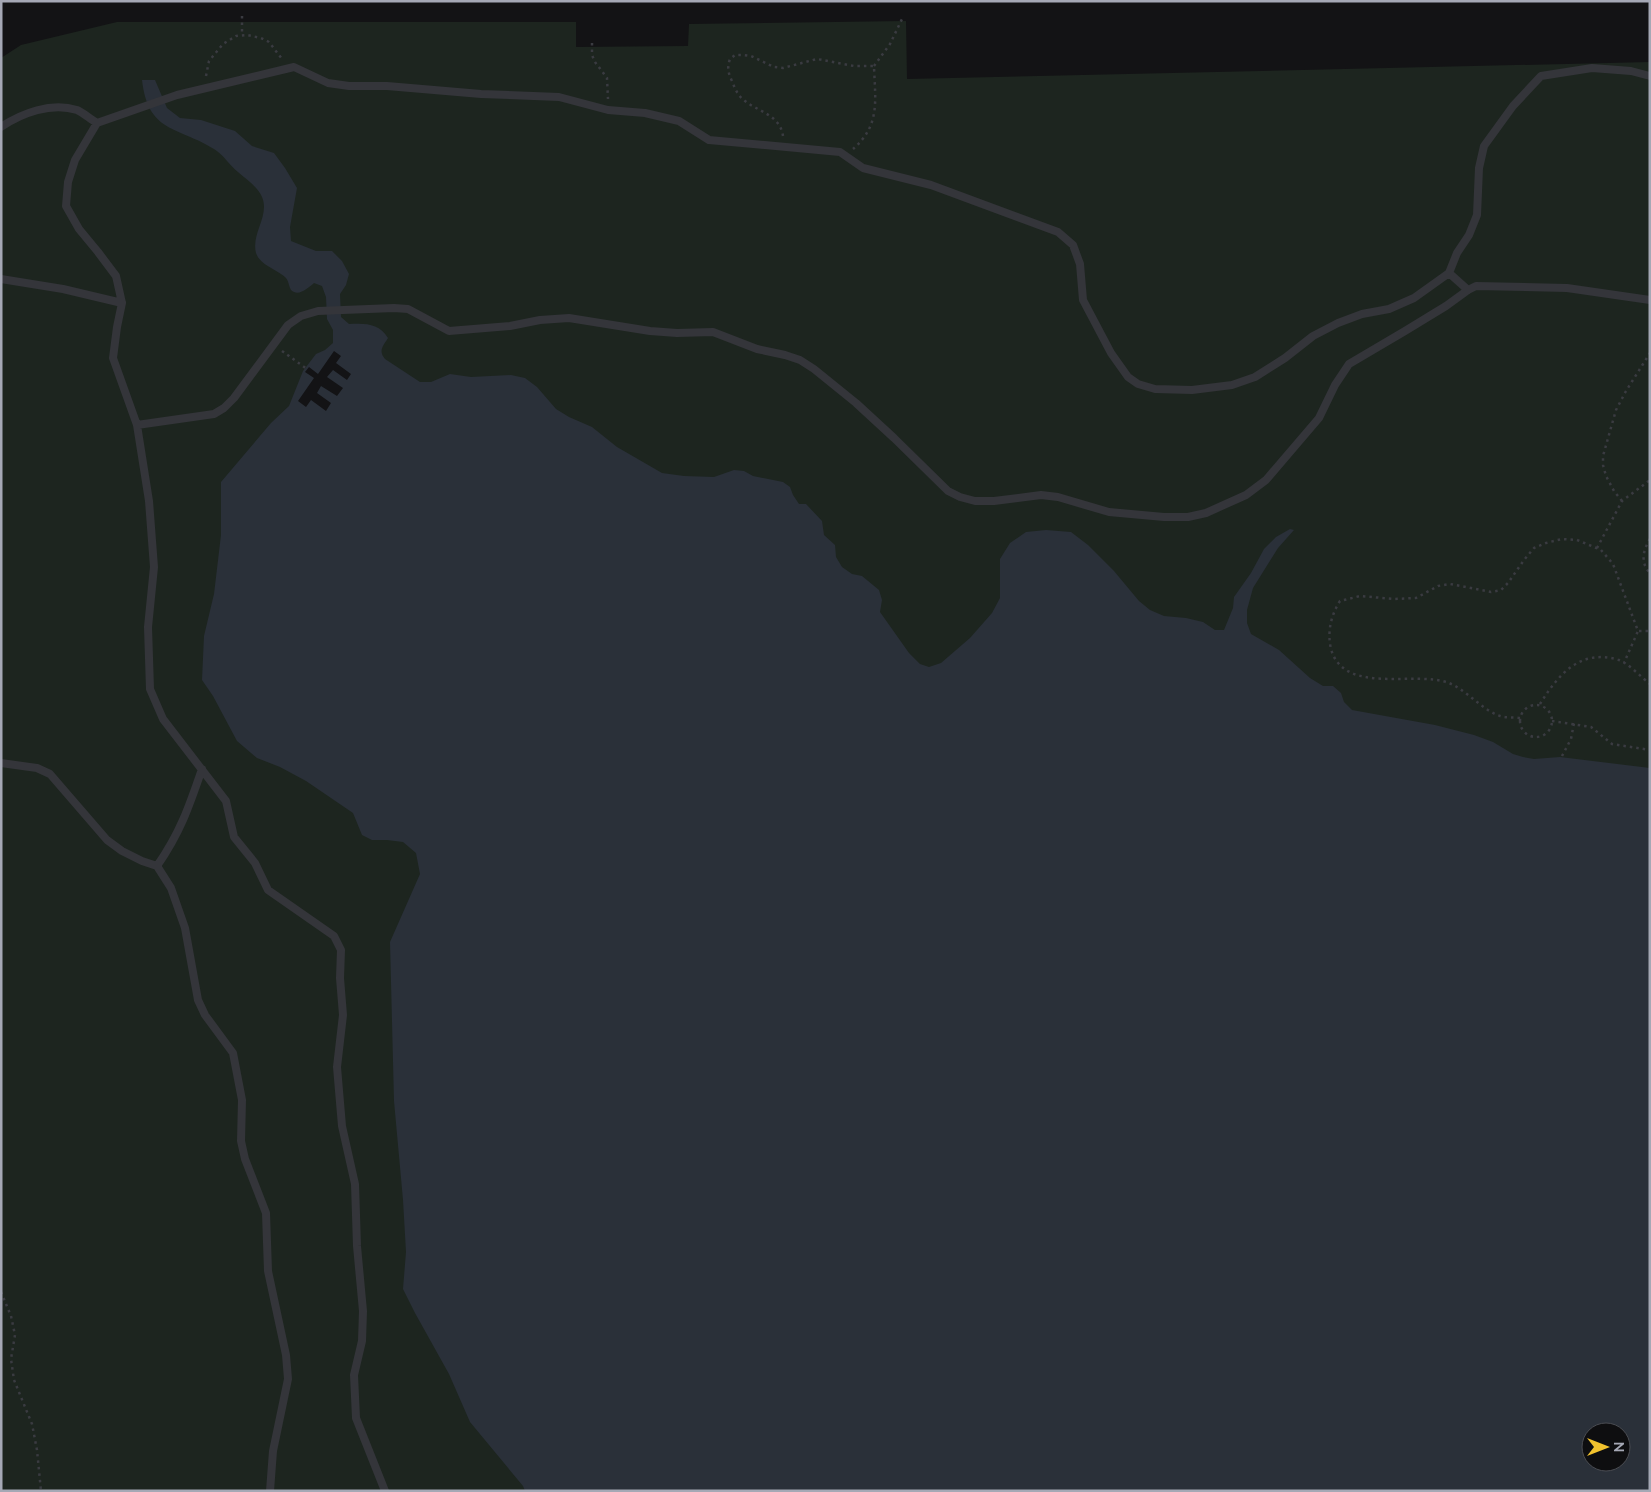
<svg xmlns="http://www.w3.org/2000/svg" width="1651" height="1492" font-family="Mulish,sans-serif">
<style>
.green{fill:#1d251f;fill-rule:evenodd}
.water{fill:#2a3039;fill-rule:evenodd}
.pier{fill:#131315}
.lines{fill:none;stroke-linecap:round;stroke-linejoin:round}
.path{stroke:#3a3b41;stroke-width:2.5;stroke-dasharray:2.5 4;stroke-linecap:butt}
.lane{stroke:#34353a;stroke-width:8}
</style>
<rect width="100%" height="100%" fill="#131315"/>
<path class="green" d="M906 21 907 79 1650 62V1491H1V58L21 45 117 22H576V47L688 46 689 24ZM1591 1432H1621V1462H1591Z"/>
<path class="water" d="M142 80H155L167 108 180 118 201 120 235 131 252 146 274 153 285 168 297 188 290 227 291 241 316 251H332L342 261 349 274 346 285 340 294 341 317 349 324C365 323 379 323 388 338 383 346 378 351 385 359L420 382H431L450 374 471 377 511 375 525 378 537 387 556 409 569 417 592 427 617 447 662 473 684 476 714 477 734 470 744 471 753 476 783 482 790 487 793 495 799 504H806L822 521 824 535 835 545 836 557 842 567 852 574 862 576 879 590 882 600 880 612 909 653 920 664 929 667 941 663 970 638 992 613 1000 598V559L1010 543 1026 532 1046 530 1071 532 1088 545 1114 571 1139 601 1150 610 1164 616 1186 618 1203 622 1215 630H1224L1233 608 1234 597 1251 573 1264 549 1276 537 1290 529 1294 530 1278 548 1253 588 1247 610V623L1251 634 1279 650 1310 678 1323 686H1333L1341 693 1344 702 1352 710 1435 725 1474 735 1493 742 1513 754 1523 757 1534 759 1560 757 1650 768V1491H525L523 1486 470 1422 449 1374 415 1313 403 1289 406 1252 403 1200 394 1101 390 942 420 874 416 853 403 842 387 840H372L362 835 353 813 306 781 280 767 257 758 237 741 213 696 202 680 204 636 214 594 221 535V482L271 423 289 406 303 371 316 354 325 350 333 343V330L327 319 326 297 322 286 314 283C309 287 301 295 294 292 288 290 290 281 285 277 276 269 260 265 256 253 251 233 270 216 262 197 258 187 246 179 238 172 229 165 224 155 214 149 177 126 148 133 142 80ZM1591 1432H1621V1462H1591Z"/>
<path class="pier" d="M334 351 341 356 336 363 351 374 347 380 333 370 327 377 343 388 337 396 321 386 317 393 331 403 326 411 311 400 306 407 298 401 314 378 305 372 309 367 318 374Z"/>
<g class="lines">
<path class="path" d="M242 16V35
M592 43V55L595 62 607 78 608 99
M874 66 890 44 903 17
M206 76 209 61 223 44 236 36 247 35 261 38 269 42 282 59
M783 136C780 115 759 112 745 101 738 96 735 89 732 81 728 73 727 67 730 59L735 55H743L751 56 774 67 783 68 817 59 854 66H874C875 99 881 125 853 149
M282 351 307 369
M1622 501 1614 491 1606 476 1603 465V456L1616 410 1626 391 1650 353
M1650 539C1643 550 1640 563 1650 573
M1597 548 1622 501 1650 480
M1639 631H1650
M1540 704C1558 675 1580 648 1619 660 1628 663 1642 678 1650 684
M1520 721a16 16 0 1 1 32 0a16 16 0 1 1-32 0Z
M1520 718C1513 717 1506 718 1500 716 1482 710 1468 691 1449 683 1415 670 1344 696 1331 649 1327 632 1331 615 1340 601L1360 596 1394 599 1416 598 1438 586 1450 584 1491 592 1501 590 1508 583 1524 560 1534 548 1546 543 1562 539 1577 540 1601 550 1613 564 1638 631 1624 663
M1552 721 1591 727 1612 744 1650 750
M1562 756 1571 739 1574 723
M1 1292 11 1316 15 1335 11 1359 14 1380 32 1424 37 1450 41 1491"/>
<path class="lane" d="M97 123 75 160 68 182 66 206 79 229 98 252 116 276 122 303 117 327 113 358 137 425
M1 127C22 113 51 102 77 110 84 113 90 119 97 123L177 95 294 67 328 83 349 86H387L481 94 559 97 608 110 645 113 679 121 709 140 840 152 863 168 931 185 1058 232 1073 245 1080 264 1083 300 1111 353 1128 377 1138 384 1155 389 1192 390 1232 385 1255 377 1285 358 1313 336 1338 323 1362 314 1389 309 1414 298 1449 273 1457 253 1469 235 1477 215 1479 168 1484 146 1513 106 1541 76 1592 68 1631 71 1650 76
M1449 273 1468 290
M1 279 63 289 122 303
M1 763 37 768 50 774 107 840 122 851 142 861 157 866 171 888 185 928 198 1000 205 1015 233 1053 242 1100 241 1141 245 1159 266 1213 268 1271 286 1355 288 1379 273 1451 270 1491
M157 866C180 833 189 807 202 769
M385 1491 356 1418 354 1375 362 1341 363 1311 357 1246 355 1184 342 1126 337 1067 343 1015 340 978 341 950 334 936 268 890 255 863 234 837 226 801 163 719 150 689 148 627 154 567 149 501 137 425 214 414 224 408 234 398 288 325 301 316 318 311 394 308 408 309 449 331 510 326 540 320 569 318 650 331 677 333 713 332 757 349 785 355 800 360 814 369 856 403 894 438 948 491 960 497 975 501H994L1041 495 1058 497 1109 512 1164 517H1188L1206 513 1246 495 1266 480 1319 418 1335 385 1349 364 1405 331 1446 306 1468 290 1476 286 1567 288 1650 300"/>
</g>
<rect width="1651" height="1492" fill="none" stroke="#a5a8b5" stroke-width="5"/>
<g transform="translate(1606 1447) rotate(90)"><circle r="24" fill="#0e0e10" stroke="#4a4c52"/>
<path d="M0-4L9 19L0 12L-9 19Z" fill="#f2c32e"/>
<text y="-8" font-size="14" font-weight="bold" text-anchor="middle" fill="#a5a8b5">N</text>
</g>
</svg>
